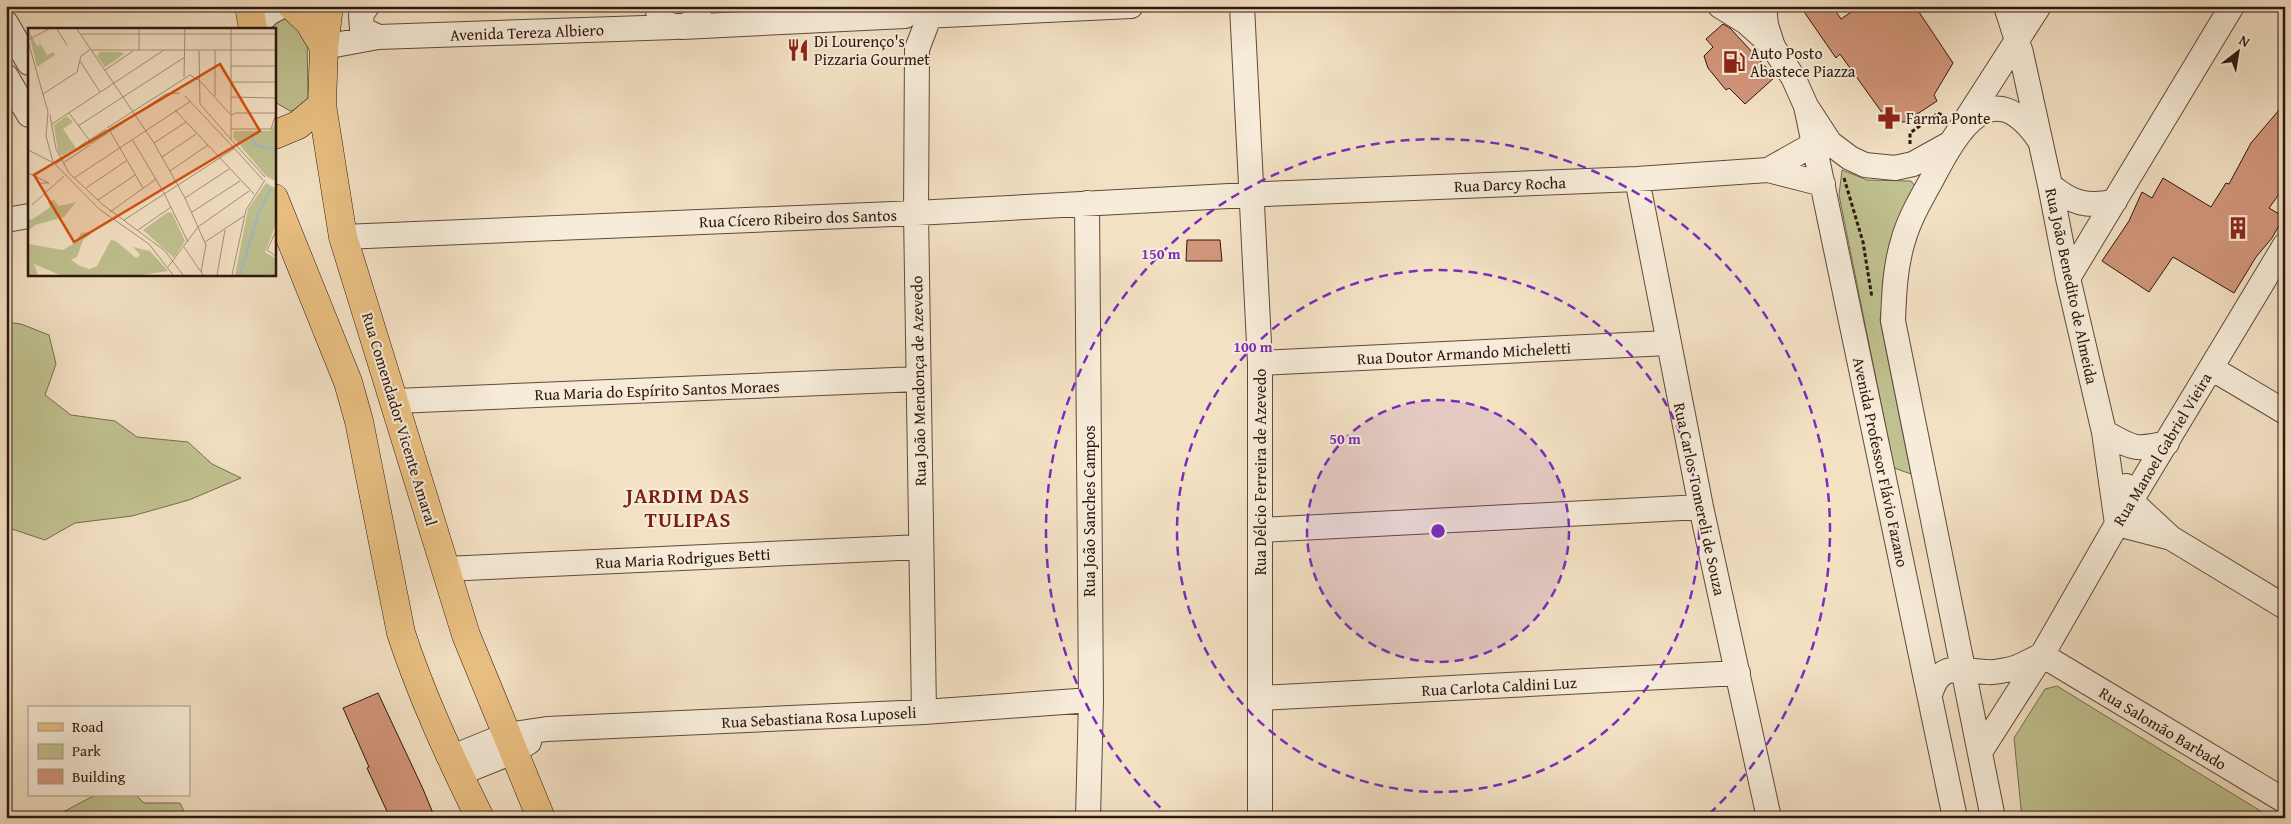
<svg xmlns="http://www.w3.org/2000/svg" width="2291" height="824" font-family="'Gentium Book Plus','Noto Serif KR',serif">
<style>
.green{fill:#c0c190;stroke:#776c50}
.building{fill:#d2967b;stroke:#2e170f}
.lines{fill:none;stroke-linecap:round;stroke-linejoin:round}
.minor-casing{stroke:#5f4a3c;stroke-width:26}
.major-casing{stroke:#2e170f;stroke-width:29}
.path{stroke:#2e170f;stroke-width:3;stroke-dasharray:4 2.5;stroke-linecap:butt}
.minor{stroke:#f7ecd9;stroke-width:24}
.major{stroke:#eac082;stroke-width:28}
.ring{fill:none;stroke:#7b2cbf;stroke-width:2.5;stroke-dasharray:9 6}
.labels{text-anchor:middle;dominant-baseline:central;stroke-width:4;stroke-linejoin:round;paint-order:stroke}
.street-label{font-size:16px;fill:#2e170f;stroke:#f7ecd9}
.poi-label{font-size:16px;fill:#2e170f;stroke:#f7ecd9;text-anchor:start}
.district-label{font-size:21px;font-weight:bold;letter-spacing:1px;fill:#7a1f14;stroke:#f7ecd9}
.inset-river{fill:none;stroke:#a3bac0;stroke-width:2.5}
.inset-road{fill:none;stroke:#a4907c;stroke-width:1}
.view{fill:#d5520c;fill-opacity:0.15;stroke:#d5520c;stroke-width:2.5}
.inset-edge{fill:none;stroke:#2e170f;stroke-width:2.5}
.centre{fill:#7b2cbf;stroke:#f7ecd9;stroke-width:2.5}
.ring-label{font-size:15px;text-anchor:middle;font-weight:bold;fill:#7b2cbf;stroke:#f7ecd9;stroke-width:4;stroke-linejoin:round;paint-order:stroke}
</style>
<rect width="100%" height="100%" fill="#f3e1c4"/>
<filter id="stains"><feTurbulence type="fractalNoise" baseFrequency=".004" numOctaves="4"/><feColorMatrix values="0 0 0 0 .2 0 0 0 0 .09 0 0 0 0 .02 0 0 0 .5 -.17"/></filter>
<radialGradient id="worn" r=".72"><stop offset=".6" stop-color="#630" stop-opacity="0"/><stop offset="1" stop-color="#630" stop-opacity=".3"/></radialGradient>
<path class="green" d="M284 16 307 34 308 99 299 109 290 111 275 102 274 29H271L276 20Z
M1842 170 1867 180 1911 181 1915 186 1888 259 1880 320 1911 474 1894 468 1839 195Z
M6 322 21 324 49 335 56 364 45 395 71 415 115 421 137 437 188 442 212 464 241 478 189 500 132 516 75 523 45 540 6 527Z
M2057 686 2272 818H2022L2014 738 2045 689Z
M95 795H136L144 803H180L187 818H52Z"/>
<path class="building" d="M1800 6H1832L1841 19 1860 6H1915L1953 63 1934 95 1937 101 1905 122 1888 121 1840 54 1836 58Z
M1723 24 1730 28 1775 77 1745 104 1729 88 1726 90 1708 68 1704 56 1713 47 1706 39Z
M2285 103V186L2269 208 2284 217 2272 238 2256 257 2234 293 2173 257 2149 292 2102 261 2129 221 2142 192 2152 198 2163 178 2211 207 2226 183 2229 184 2251 143Z
M1187 240H1220L1222 261H1186Z
M378 693 423 789 435 818H390L367 768 369 767 343 708Z"/>
<g class="lines">
<defs>
<path id="minor" d="M367 6 361 15 362 29 378 37
M657 6C659 33 697 33 700 6
M1242 6 1260 363V818
M1720 6 1746 22 1773 46
M1764 6 1766 25 1773 47 1793 77 1806 106 1830 143 1850 158 1865 165 1895 168 1913 164 1951 143 2039 6
M2006 6 2021 53 2050 185 2068 278 2104 432 2117 524 2171 538
M924 16 1131 6
M6 23 29 63
M682 27 905 16
M253 28 269 13 282 6
M324 47 378 37 675 27
M6 76 29 115
M1806 106 1955 818
M1768 170 1814 144
M1637 179 1701 507 1769 818
M2050 185C2071 203 2088 208 2115 201
M1087 203 1091 700 1088 818
M6 220 29 216
M343 237 916 213 1266 194 1637 179 1768 170 1823 184
M2068 278 2232 6
M1260 363 1668 343
M2211 368 2285 412
M396 401 918 379
M2104 432C2133 448 2134 451 2167 443
M2126 486 2131 501 2171 538 2285 607
M1260 530 1701 507
M445 569 921 547
M2042 655 2285 801
M1930 695C1940 660 1959 671 1986 672 1993 673 2000 671 2006 670 2018 669 2031 660 2042 655
M1261 698 1738 673
M924 712 916 213 917 49 933 7
M1980 752 2042 655 2117 524 2285 245
M450 758 507 735 547 729 924 712 1091 700
M458 774 513 752 529 742
M1993 818 1893 321C1894 294 1895 267 1903 241 1909 219 1921 199 1932 179 1957 131 1992 70 2040 141"/>
<path id="major" d="M249 6 253 29
M292 6 309 22 324 47
M329 6 324 47 322 105 343 237 466 635 541 818
M274 135 298 125 322 105
M274 198 348 382 359 421 401 633C422 697 450 757 480 818"/>
</defs>
<use href="#minor" class="minor-casing"/>
<use href="#major" class="major-casing"/>
<path class="path" d="M1910 144V133L1938 113 1945 117
M1844 178 1863 242 1872 298"/>
<use href="#minor" class="minor"/>
<use href="#major" class="major"/>
</g>
<circle cx="1438" cy="531" r="131" fill="#7b2cbf" fill-opacity=".12"/>
<g class="ring">
<circle cx="1438" cy="531" r="131"/>
<circle cx="1438" cy="531" r="261"/>
<path d="M1171 818A392 392 0 1 1 1705 818"/>
</g>
<defs>
<symbol id="restaurant-bare" viewBox="-9 -9 18 18"><path d="M-5-6h1v4h1v-4h1v4h1v-4h1v5L-1.5 .5V6h-2V.5L-5-1ZM5-6V6H3V1.5H1.5Q1.5-4 5-6Z" fill="#8f2418" stroke="#f7ecd9" stroke-width="2.5" paint-order="stroke"/></symbol>
<symbol id="fuel-bare" viewBox="-9 -9 18 18"><path d="M-5.5-6h7V0h2V4h1.3V-2.5L3-4.5l.8-.8L6-3V5H2.5V1h-1V6h-7ZM-4.2-4.7v3.2H.2V-4.7Z" fill="#8f2418" stroke="#f7ecd9" stroke-width="2.5" paint-order="stroke"/></symbol>
<symbol id="pharmacy-bare" viewBox="-9 -9 18 18"><path d="M-2-6h4v4h4v4h-4v4h-4v-4h-4v-4h4Z" fill="#8f2418" stroke="#f7ecd9" stroke-width="2.5" paint-order="stroke"/></symbol>
<symbol id="building-bare" viewBox="-9 -9 18 18"><path d="M-4-6H4V6H1V3H-1V6H-4ZM-2.5-4.3h1.7v1.8h-1.7ZM.8-4.3h1.7v1.8H.8ZM-2.5-1h1.7V.8h-1.7ZM.8-1h1.7V.8H.8Z" fill="#8f2418" stroke="#f7ecd9" stroke-width="2.5" paint-order="stroke"/></symbol>
</defs>
<g fill-rule="evenodd">
<use href="#restaurant-bare" x="782" y="34" width="32" height="32"/>
<use href="#fuel-bare" x="1718" y="46" width="32" height="32"/>
<use href="#pharmacy-bare" x="1873" y="102" width="32" height="32"/>
<use href="#building-bare" x="2222" y="212" width="32" height="32"/>
</g>
<g class="labels">
<g class="street-label">
<text transform="translate(527 32) rotate(-2)">Avenida Tereza Albiero</text>
<text transform="translate(1510 184) rotate(-2)">Rua Darcy Rocha</text>
<text transform="translate(798 218) rotate(-2)">Rua Cícero Ribeiro dos Santos</text>
<text transform="translate(2072 286) rotate(78)">Rua João Benedito de Almeida</text>
<text transform="translate(1464 353) rotate(-3)">Rua Doutor Armando Micheletti</text>
<text transform="translate(918 381) rotate(-91)">Rua João Mendonça de Azevedo</text>
<text transform="translate(657 390) rotate(-2)">Rua Maria do Espírito Santos Moraes</text>
<text transform="translate(400 419) rotate(73)">Rua Comendador Vicente Amaral</text>
<text transform="translate(2162 449) rotate(-59)">Rua Manoel Gabriel Vieira</text>
<text transform="translate(1881 462) rotate(78)">Avenida Professor Flávio Fazano</text>
<text transform="translate(1260 472) rotate(-90)">Rua Délcio Ferreira de Azevedo</text>
<text transform="translate(1700 499) rotate(78)">Rua Carlos Tomereli de Souza</text>
<text transform="translate(1089 511) rotate(-90)">Rua João Sanches Campos</text>
<text transform="translate(683 558) rotate(-3)">Rua Maria Rodrigues Betti</text>
<text transform="translate(1499 686) rotate(-3)">Rua Carlota Caldini Luz</text>
<text transform="translate(819 717) rotate(-3)">Rua Sebastiana Rosa Luposeli</text>
<text transform="translate(2163 728) rotate(31)">Rua Salomão Barbado</text>
</g>
<g class="poi-label">
<text x="814" y="41">Di Lourenço's<tspan x="814" dy="18">Pizzaria Gourmet</tspan></text>
<text x="1750" y="53">Auto Posto<tspan x="1750" dy="18">Abastece Piazza</tspan></text>
<text x="1906" y="118">Farma Ponte</text>
<text x="2254" y="228">ㅤ</text>
</g>
<g class="district-label">
<text x="688" y="495">JARDIM DAS<tspan x="688" dy="24">TULIPAS</tspan></text>
</g>
</g>
<g transform="translate(28 28)">
<rect width="248" height="248" fill="#f3e1c4"/>
<path d="M0 1 9 18 12 17 10 12 19 27 25 24 27 27 9 39ZM72 24H93L96 26 77 39 69 28ZM39 88 45 94 35 101 48 120 34 128 30 124 26 97ZM247 96V153L238 148 205 109 206 103H242ZM238 155 247 160V199L237 224 247 230V247H207L220 181ZM26 172 31 178 48 174 36 189 7 197 0 203V189L3 192 14 185 22 179 20 174ZM140 184 144 185 157 213 146 230 115 202ZM59 204 63 206 55 212 49 229 43 232 52 238 61 241 69 238 83 212 88 213 108 230 112 227 105 219 122 223 140 243 113 247H32L6 236 10 247H0V216L35 222 48 214 53 205Z" fill="#c0c190"/>
<path class="inset-river" d="M224 108 227 117 248 122M212 247 231 184 243 161"/>
<path class="inset-road" d="M29 1 39 17M49 1 126 115 157 170 178 217 173 244M111 1V22M53 6H248M0 12 21 1M0 13 20 84 18 108 25 134 71 181 121 216 145 247M64 22H248M171 22 172 76 208 117M52 33 72 64M203 38H248M77 42 105 23M156 49 157 1M203 54H248M15 66 49 44 53 28 63 21M157 68 205 119M187 68V22M203 69 248 70M147 82 226 166M41 85 62 113M208 85H248M22 87 28 121 41 145 74 176 137 223 155 247M24 96 136 22M50 98 157 29M79 100 162 47 172 53 203 87 208 85M203 101H243L248 86M82 103 115 160M81 104 138 66 152 65M104 111 136 165 160 214M203 112V1M60 113 78 101M126 115 158 94M62 116 80 105M208 117 237 149M206 120 235 152M0 122 24 134M134 129 168 106M35 135 62 117M28 136 59 113M142 143 180 117M0 145 21 155H12M46 150 163 73M58 160 98 133M157 170 201 141M70 172 107 147M4 177 36 148M82 184 128 151M164 184 212 153M96 192 207 120M110 202 143 179M248 203 239 222 248 228M177 214 216 188M156 219 175 247M140 239 170 199 221 163M189 247 197 202M204 247 218 182 237 152"/>
<path class="view" d="M192 36 232 103 46 214 6 147Z"/>
<rect width="248" height="248" class="inset-edge"/>
</g>
<circle cx="1438" cy="531" r="8" class="centre"/>
<g class="ring-label">
<text x="1161" y="259">150 m</text>
<text x="1253" y="352">100 m</text>
<text x="1345" y="444">50 m</text>
</g>
<rect width="2291" height="824" fill="none" stroke="#f3e1c4" stroke-width="25"/>
<rect x="8" y="8" width="2276" height="809" fill="none" stroke="#2e170f" stroke-width="2.5"/>
<rect x="12" y="12" width="2266" height="799" fill="none" stroke="#2e170f"/>
<rect x="28" y="706" width="162" height="90" fill="#f7ecd9" stroke="#a79788"/>
<rect x="38" y="723" width="25" height="8" fill="#eac082" stroke="#a79788"/>
<text x="72" y="732" font-size="15" fill="#2e170f">Road</text>
<rect x="38" y="744" width="25" height="15" fill="#c0c190" stroke="#a79788"/>
<text x="72" y="756" font-size="15" fill="#2e170f">Park</text>
<rect x="38" y="769" width="25" height="15" fill="#d2967b" stroke="#a79788"/>
<text x="72" y="782" font-size="15" fill="#2e170f">Building</text>
<g transform="translate(2238 52) rotate(31)" stroke="#f7ecd9" stroke-width="4" paint-order="stroke">
<path d="M0-4L9 19L0 12L-9 19Z" fill="#2e170f"/>
<text y="-8" font-size="14" font-weight="bold" text-anchor="middle" fill="#2e170f">N</text>
</g>
<rect width="100%" height="100%" filter="url(#stains)"/>
<rect width="100%" height="100%" fill="url(#worn)"/>
</svg>
